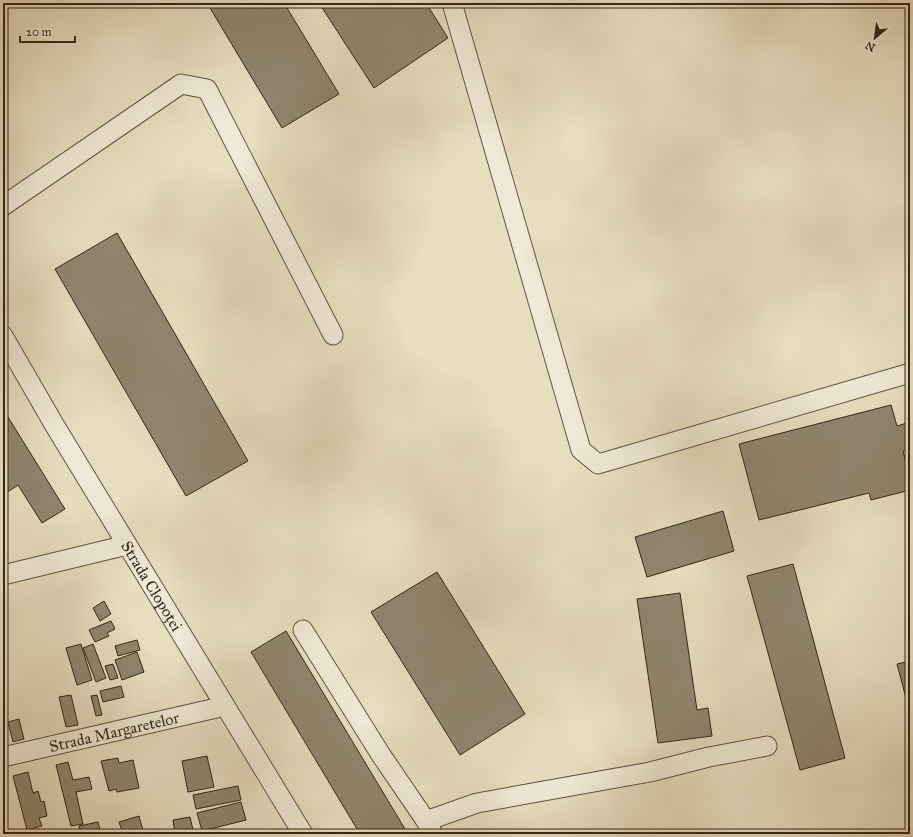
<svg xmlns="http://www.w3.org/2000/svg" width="913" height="837" font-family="'IM FELL Great Primer',serif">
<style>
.building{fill:#90856f;stroke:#322618}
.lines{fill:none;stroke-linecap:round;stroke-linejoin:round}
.minor-casing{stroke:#5f5442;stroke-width:21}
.minor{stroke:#efe9d5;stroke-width:19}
.labels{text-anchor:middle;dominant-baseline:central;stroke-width:3;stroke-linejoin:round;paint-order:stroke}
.street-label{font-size:16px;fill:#322618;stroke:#efe9d5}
</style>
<rect width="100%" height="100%" fill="#e7ddbf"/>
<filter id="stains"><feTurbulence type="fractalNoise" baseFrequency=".005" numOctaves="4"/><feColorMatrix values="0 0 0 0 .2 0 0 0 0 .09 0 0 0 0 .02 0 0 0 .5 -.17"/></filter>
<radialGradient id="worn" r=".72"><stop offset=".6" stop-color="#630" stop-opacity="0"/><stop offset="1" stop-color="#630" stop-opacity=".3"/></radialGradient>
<path class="building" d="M207 3H284L339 94 282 128Z
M319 3H426L448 38 374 88Z
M117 233 248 461 186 496 55 269Z
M891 405 897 426 910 422V449L903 451 910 477V490L871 500 869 493 759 520 739 444Z
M3 409 65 509 42 523 18 485 3 495Z
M723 511 734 551 647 577 635 537Z
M793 564 845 758 800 770 747 576Z
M437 572 525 714 460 755 371 612Z
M680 593 697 710 708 708 712 736 658 743 637 599Z
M104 601 111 614 100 621 93 608Z
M111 621 115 629 107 633 109 636 95 642 89 630Z
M286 631 408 834H360L251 652Z
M137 640 140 650 118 656 115 646Z
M81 644 92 680 77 685 66 648Z
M93 644 106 678 96 682 83 648Z
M137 652 144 672 122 680 115 660Z
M910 661V713L897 664Z
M113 664 118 678 110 680 105 666Z
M121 686 124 697 103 702 100 691Z
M71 695 78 725 66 727 59 697Z
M97 695 102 715 96 716 91 696Z
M19 719 24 739 13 742 8 722Z
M207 756 214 787 188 792 182 761Z
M118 758 119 763 133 760 139 788 117 792 116 789 109 791 101 761Z
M68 762 73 780 89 777 92 789 76 792 83 824 71 826 56 765Z
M28 772 33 793 38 791 41 802 44 801 47 816 39 818 42 826 27 830 13 776Z
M5 779 8 795 3 796V780Z
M238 786 241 800 196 809 193 795Z
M241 802 246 820 202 831 197 813Z
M139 816 144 834H123L119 822Z
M190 817 194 834H175L173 820Z
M98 822 101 834H80L79 826Z"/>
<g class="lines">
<defs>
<g id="minor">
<path d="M452 3 581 450 598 464 910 373"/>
<path d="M3 206 181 84 207 89 333 335"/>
<path id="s1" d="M3 336 55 426 303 834"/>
<path d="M3 575 127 545"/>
<path d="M303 630 381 755 426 821 433 834"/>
<path id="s2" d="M3 757 225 706"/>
<path d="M426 821 477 803 650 772 709 757 767 746"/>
</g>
</defs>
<use href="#minor" class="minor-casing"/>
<use href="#minor" class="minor"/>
</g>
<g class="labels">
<g class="street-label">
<text stroke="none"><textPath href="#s1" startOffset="291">Strada Clopoței</textPath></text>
<text stroke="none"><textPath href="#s2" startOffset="114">Strada Margaretelor</textPath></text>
</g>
</g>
<rect width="913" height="837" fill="none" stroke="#e7ddbf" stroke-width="16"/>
<rect x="4" y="4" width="905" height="829" fill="none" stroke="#322618" stroke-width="2"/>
<rect x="8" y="8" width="897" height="821" fill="none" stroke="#322618"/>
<g transform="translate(875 38) rotate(209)" stroke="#efe9d5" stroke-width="3" paint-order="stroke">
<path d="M0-3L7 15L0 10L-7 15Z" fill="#322618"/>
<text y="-6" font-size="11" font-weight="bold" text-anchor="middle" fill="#322618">N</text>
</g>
<path d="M20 36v6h55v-6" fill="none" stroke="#322618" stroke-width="2"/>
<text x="26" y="36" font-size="12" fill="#322618" stroke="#efe9d5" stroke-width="3" paint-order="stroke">20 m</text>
<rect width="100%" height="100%" filter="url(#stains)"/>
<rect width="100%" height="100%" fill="url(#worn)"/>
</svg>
